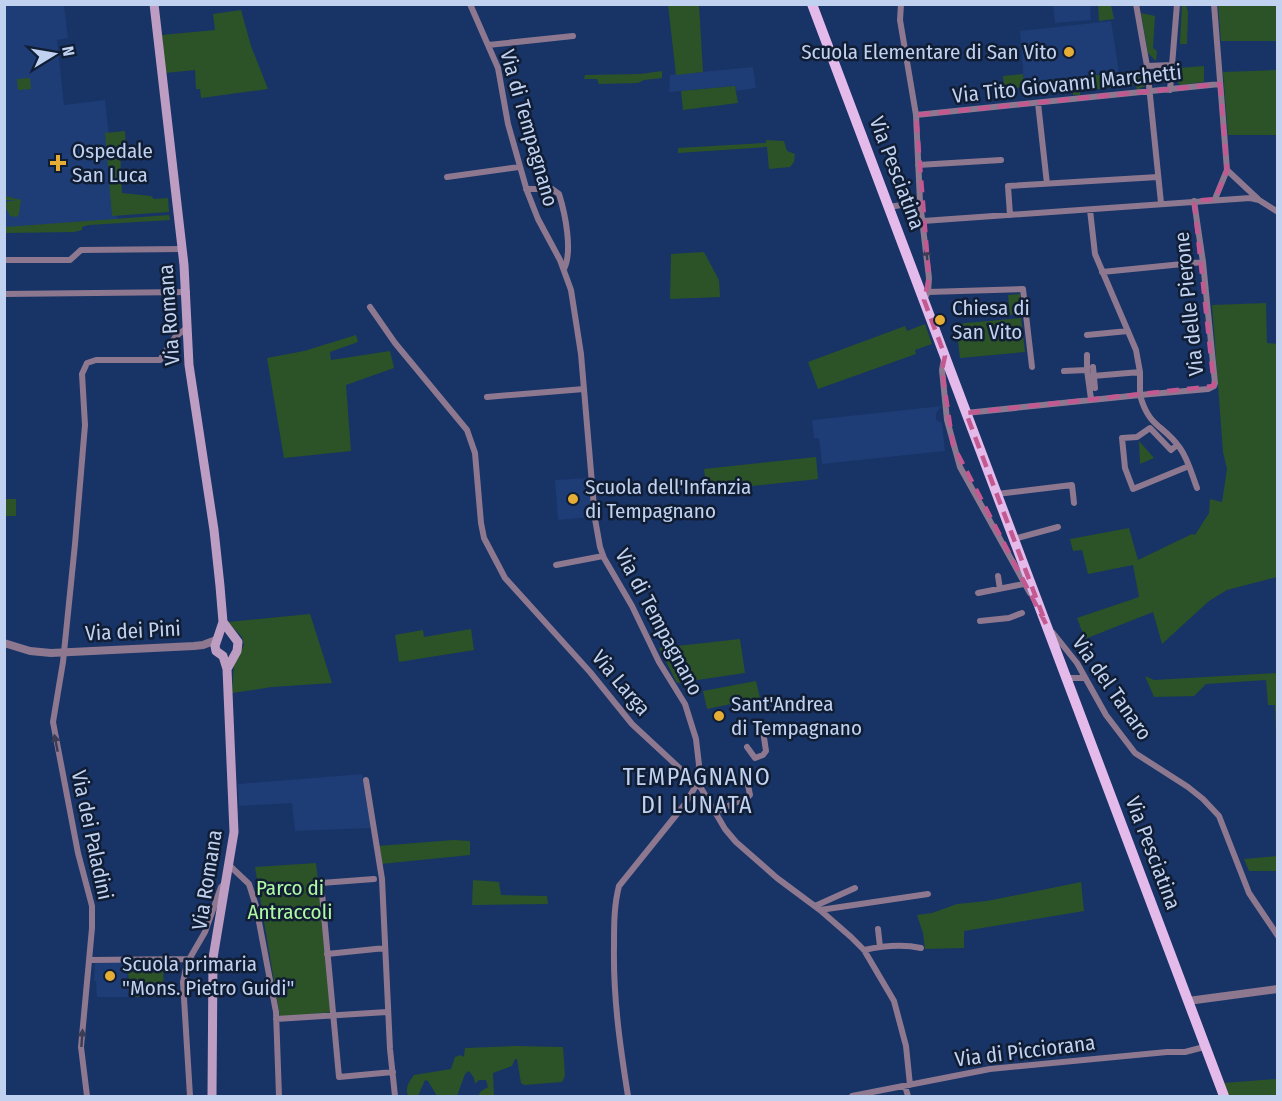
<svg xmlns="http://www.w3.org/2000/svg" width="1282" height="1101" font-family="'Fira Sans Condensed',sans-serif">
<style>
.built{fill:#1e3c75}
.green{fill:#2c5327}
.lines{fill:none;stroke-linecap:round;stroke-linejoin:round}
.minor{stroke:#8d7890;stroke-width:6}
.tertiary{stroke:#8d7890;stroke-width:8}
.secondary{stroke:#be9dc3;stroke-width:9}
.primary{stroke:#e3baea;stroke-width:10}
.oneway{fill:#3c3d54}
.marked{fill:none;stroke:#c25990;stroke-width:4.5;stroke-dasharray:12 8;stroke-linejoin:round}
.poi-dot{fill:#e5ad36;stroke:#101d33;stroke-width:2}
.labels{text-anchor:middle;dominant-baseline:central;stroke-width:5;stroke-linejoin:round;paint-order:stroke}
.poi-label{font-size:21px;fill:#c1d2f1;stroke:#101d33;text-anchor:start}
.street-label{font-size:21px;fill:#c1d2f1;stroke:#101d33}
.park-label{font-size:21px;fill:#aff9a5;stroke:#101d33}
.quarter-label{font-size:24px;letter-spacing:1.5px;fill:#c1d2f1;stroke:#101d33}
</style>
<rect width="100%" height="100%" fill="#183365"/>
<path class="built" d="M5 5H64L68 38 57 40 64 105 105 100 118 221 5 228Z
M1053 5H1090L1091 20 1055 23Z
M1111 21 1119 72 1024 83 1020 31Z
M753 67 756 88 736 91 735 86 669 92 670 75Z
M942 406 936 413V420L942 423 945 451 822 464 819 438H814L812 420Z
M589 478 592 517 558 520 555 480Z
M362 774 371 828 295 831 292 803 239 806 238 784Z
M127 961 128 997H97L96 981H94L95 962Z"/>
<path class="green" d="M668 5H699L703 72 676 75Z
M1098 5H1111L1114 19 1099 21Z
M1182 5H1186L1188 12 1187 44H1180Z
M1218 5H1277V41H1221Z
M241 10 251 46 268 89 201 98 200 89H196L195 70 165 73 162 35 215 30 213 14Z
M1141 13 1155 16 1153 48 1157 51 1156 61 1148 53Z
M1204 66V82L1181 85 1178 83V68Z
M1144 70 1145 86 1137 90 1136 85 1080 91V95H1073L1072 83 1004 89 1003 76 1023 74 1024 83Z
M1277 70V135H1228L1223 72Z
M662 71V78L644 80 638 83 599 84 597 79H584L585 75 640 74Z
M30 78 31 89 18 90 17 79Z
M735 86 738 103 683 110 681 91Z
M125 131 126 148 120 149 122 193 151 196 154 199 168 198 169 212 112 216 105 133Z
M766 140 784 141 787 151 795 154 794 162 790 167 769 169 767 147 678 153V148L766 143Z
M5 196 21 200 19 214 17 217 10 216 4 204 5 202 16 200H5Z
M169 215 170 220 89 225 82 227V230L74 232 5 233V227Z
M704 252 719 280 720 297 670 299 671 254Z
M1020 294 1022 314 1010 315 1008 295Z
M1266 303 1267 343 1278 344 1277 577 1227 590 1209 601 1162 644 1153 612 1085 639 1077 618 1139 597 1133 565 1088 574 1082 550 1073 551 1070 539 1129 528 1138 560 1192 534 1195 535 1209 513 1210 499 1222 502 1227 469 1223 452 1212 305Z
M1021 318 1025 352 960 358 956 324Z
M925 324 932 344 915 350 916 354 818 389 808 362 905 326 907 331Z
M356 335 358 342 330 352 331 360 390 351 394 368 346 385 351 451 284 458 267 358 304 351Z
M1139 441 1154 458 1140 464Z
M816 457 818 479 707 491 704 469Z
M5 499H16V516H5Z
M310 614 332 683 272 687 232 693 234 664 244 645 242 637 228 622Z
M471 629 474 650 399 662 395 635 423 630 424 637Z
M740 639 745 673 677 683 659 648Z
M1277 673V735H1276L1275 705H1268L1266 680 1206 684 1194 696 1154 697 1145 676 1154 680Z
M756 681 760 698 707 709 703 691Z
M453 840 470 841V855L381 864 378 846Z
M1277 856V871H1249L1244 859Z
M316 863 333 1012 280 1017 255 867Z
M473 880 499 882 501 895 547 896 548 904 472 905Z
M1081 882 1084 911 964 931V948L925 949 923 933 917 915 932 913 957 904 987 901Z
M163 965 164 996 129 997 128 966Z
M515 1046 563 1047 565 1076 562 1082 524 1085 521 1083 517 1059H515L512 1066 493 1073 494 1096H478L481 1091 488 1087 486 1080H479L475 1084 474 1078 469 1071 465 1074 457 1096H437L428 1081 425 1080 418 1096H408C405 1087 409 1082 414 1075L451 1069 455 1057 461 1055 464 1057 465 1048Z
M1277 1079V1096H1229L1223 1083Z"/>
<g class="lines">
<path class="minor" d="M470 4 498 68 508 124 527 191 538 219 560 260 571 290 581 354 595 519 600 547 604 558 632 606 659 662 685 704 696 739 699 765 697 784 685 804 619 886C614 905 614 925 614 945 613 997 620 1046 628 1096
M901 4 900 20 916 115 920 202 929 278 928 292 924 300
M1136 4 1147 66 1161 203
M1214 4 1227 170
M488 45 573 36
M1147 66 1172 65
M1170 90 1177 4
M1038 103 1047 184
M916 115 1220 84
M918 165 1001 160
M447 177 519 167
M526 189H552L559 194C565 213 573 251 564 269
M1215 199 1227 170 1258 199
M889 207 920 202
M1090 210 1095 254 1136 350 1140 372V395L1208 389 1214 386 1215 383 1203 262 1194 201
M1010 215 1008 186 1158 177
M923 221 1250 198 1259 200 1278 212
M4 260H70L81 250 182 249
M1102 272 1203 262
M928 292 1023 289 1032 367
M4 294 187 292
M370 307 395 343 467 430 475 453 481 523 484 538 505 578 590 672 632 724 701 788 725 829 736 842 777 878 820 910 851 937 864 950 894 1001 906 1046 910 1085
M1087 335 1128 331
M1087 355V370L1091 399
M944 359 942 370 947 420 960 467 1030 593
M1093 367 1095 388
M1064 371 1087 370
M1093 376 1140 372
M487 397 584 389
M966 413 1140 395C1149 428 1163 424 1180 448 1188 459 1192 475 1197 488
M1177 445 1171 450 1150 428 1137 437 1122 438 1125 468 1133 489 1189 466
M997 494 1072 485 1074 503
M1014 539 1058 527
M556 565 603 556
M998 576 1000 589
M978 593 1024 584
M980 621 1009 618 1022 613
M1053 633 1077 663 1106 715 1135 753 1188 787 1203 799 1219 816 1249 893 1278 936
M1066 678H1085
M747 747 755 758 763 755 766 751 763 731 781 727
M366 780 382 879 390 1049 395 1096
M715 812 748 797 750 795 748 785
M229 865 249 884 256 906 276 1012 279 1096
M374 879 321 883 339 1077 393 1072
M815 906 855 888
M820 910 928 894
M878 929 880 947
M864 950C882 946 903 944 921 948
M327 954 385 948
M90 960 189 959
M276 1019 387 1012
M905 1086 908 1096
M87 1096 81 1047 92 928V906L78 853 53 722 63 662 75 544 85 425 82 374 87 363 96 360H160L176 336 187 328
M190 1096 183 982 187 963 205 932 221 887 223 885
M852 1096 990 1069 1167 1052H1185L1204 1047"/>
<path class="tertiary" d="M4 643 30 651 51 653 194 646 203 645 216 640
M1188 1001 1278 989"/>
<path class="secondary" d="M154 4 184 265 189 365 214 530 220 586 223 622 215 646 216 651 223 656 227 669 234 832 213 958 212 1096
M223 622 238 642 237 651 227 669"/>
<path class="primary" d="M812 4 1224 1096"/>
</g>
<defs><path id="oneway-solid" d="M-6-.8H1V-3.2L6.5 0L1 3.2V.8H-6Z" transform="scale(1.5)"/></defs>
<g class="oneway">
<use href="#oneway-solid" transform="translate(927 257) rotate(-97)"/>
<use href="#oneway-solid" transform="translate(56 743) rotate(-101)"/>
<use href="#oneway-solid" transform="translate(82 1038) rotate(-86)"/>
</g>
<path class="marked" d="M1220 84 1227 170 1215 199 1194 201 1214 386 966 413 1046 624 953 445 942 370 945 356 924 300 929 278 916 115Z"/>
<g class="poi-dot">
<circle cx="1069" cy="52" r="6"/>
<path d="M55 154h6v6h6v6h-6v6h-6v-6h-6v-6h6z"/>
<circle cx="940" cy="320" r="6"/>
<circle cx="573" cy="499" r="6"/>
<circle cx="719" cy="716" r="6"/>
<circle cx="110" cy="976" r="6"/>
</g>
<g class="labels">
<g class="poi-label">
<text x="1057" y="52" text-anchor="end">Scuola Elementare di San Vito</text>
<text x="72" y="151">Ospedale<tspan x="72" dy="24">San Luca</tspan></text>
<text x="952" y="308">Chiesa di<tspan x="952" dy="24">San Vito</tspan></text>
<text x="585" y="487">Scuola dell'Infanzia<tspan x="585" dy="24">di Tempagnano</tspan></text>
<text x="731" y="704">Sant'Andrea<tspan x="731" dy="24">di Tempagnano</tspan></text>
<text x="122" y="964">Scuola primaria<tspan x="122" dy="24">"Mons. Pietro Guidi"</tspan></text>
</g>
<g class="street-label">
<text transform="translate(1067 84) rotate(-6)">Via Tito Giovanni Marchetti</text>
<text transform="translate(529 128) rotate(74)">Via di Tempagnano</text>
<text transform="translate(897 173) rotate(69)">Via Pesciatina</text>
<text transform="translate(1189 304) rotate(-96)">Via delle Pierone</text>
<text transform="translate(169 315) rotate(-94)">Via Romana</text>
<text transform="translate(659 622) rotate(62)">Via di Tempagnano</text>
<text transform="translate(133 631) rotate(-3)">Via dei Pini</text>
<text transform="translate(621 683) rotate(50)">Via Larga</text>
<text transform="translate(1112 688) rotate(55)">Via del Tanaro</text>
<text transform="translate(92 835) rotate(78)">Via dei Paladini</text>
<text transform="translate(1153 853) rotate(69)">Via Pesciatina</text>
<text transform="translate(207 880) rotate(-81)">Via Romana</text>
<text transform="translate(1025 1051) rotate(-7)">Via di Picciorana</text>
</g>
<g class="park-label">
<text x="290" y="888">Parco di<tspan x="290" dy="24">Antraccoli</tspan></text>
</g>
<g class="quarter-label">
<text x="697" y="777">TEMPAGNANO<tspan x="697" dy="28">DI LUNATA</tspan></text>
</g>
</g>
<rect width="1282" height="1101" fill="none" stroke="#c1d2f1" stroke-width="12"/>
<g transform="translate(54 54) rotate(79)" stroke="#101d33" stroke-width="4.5" paint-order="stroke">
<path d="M0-4.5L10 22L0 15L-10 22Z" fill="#c1d2f1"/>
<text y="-9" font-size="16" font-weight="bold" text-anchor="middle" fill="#c1d2f1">N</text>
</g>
</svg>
